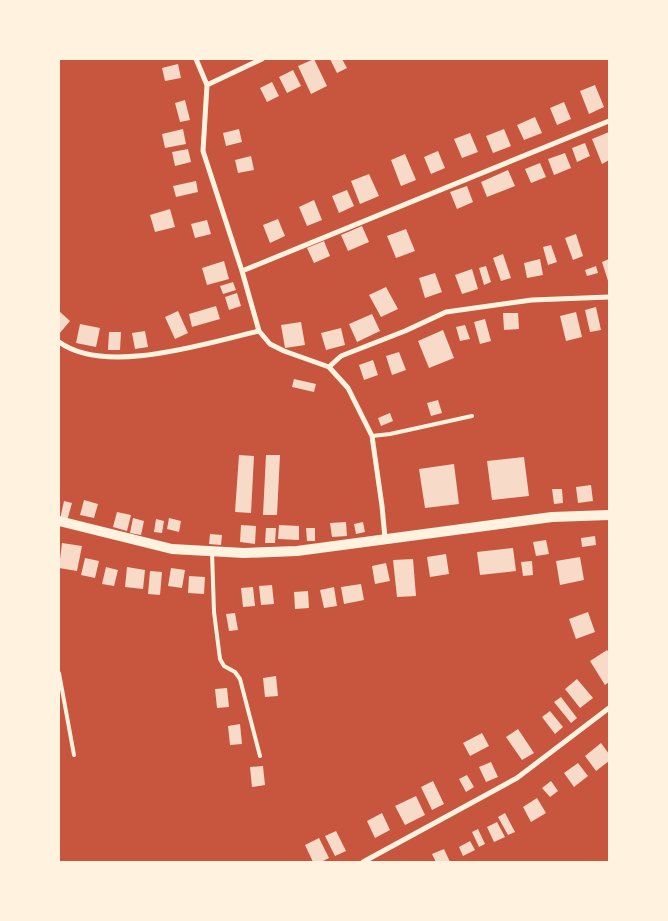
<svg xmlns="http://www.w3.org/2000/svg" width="668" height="921" font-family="Lato,sans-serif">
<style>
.building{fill:#f7dbc8}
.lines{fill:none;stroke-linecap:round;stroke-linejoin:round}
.service{stroke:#fff3e0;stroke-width:4}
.minor{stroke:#fff3e0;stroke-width:5}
.secondary{stroke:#fff3e0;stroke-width:10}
</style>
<rect width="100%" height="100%" fill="#c8553d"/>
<path class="building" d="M314 59 327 86 311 94 298 66Z
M330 59H342L347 68 337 73Z
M178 64 181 78 165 81 162 68Z
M293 70 301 86 287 93 279 77Z
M272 82 279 96 267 102 260 88Z
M595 85 604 107 589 114 580 91Z
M185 100 190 120 180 122 175 103Z
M564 102 571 119 557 125 550 108Z
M535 117 542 133 524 140 517 125Z
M183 129 186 144 165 148 162 134Z
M239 129 242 142 226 146 223 133Z
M504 129 511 146 493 153 486 136Z
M609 132V160L602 164 592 139Z
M470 133 478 152 462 158 454 139Z
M585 143 590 156 577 162 572 148Z
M188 149 191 162 175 166 172 152Z
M438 151 445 168 431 174 424 157Z
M565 153 571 168 554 175 548 159Z
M405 154 416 180 401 186 391 160Z
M251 156 254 170 238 173 235 160Z
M540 163 546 177 531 183 525 169Z
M508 170 515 186 487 197 481 182Z
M369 174 379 196 360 204 351 181Z
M196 181 198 192 176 197 173 186Z
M467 186 473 202 457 209 450 192Z
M347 190 354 206 339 213 332 196Z
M314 200 322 220 307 226 299 207Z
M170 209 175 227 155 232 150 215Z
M278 219 285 236 270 243 263 225Z
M207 220 211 234 195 238 191 224Z
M362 226 369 242 348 251 341 235Z
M406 229 415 251 396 258 387 236Z
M576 234 583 256 573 260 565 238Z
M324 241 330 256 314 263 307 248Z
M551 245 557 262 548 265 543 247Z
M503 254 511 278 501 281 493 258Z
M540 259 543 275 527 278 524 263Z
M609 259V284L602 262Z
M224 261 229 279 207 285 202 268Z
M486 266 491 282 484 285 479 268Z
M596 266 598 273 587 276 585 270Z
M472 269 478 289 462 294 455 275Z
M435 273 442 292 425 298 419 278Z
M233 282 236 290 223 294 220 286Z
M386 287 398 309 381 317 369 295Z
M237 293 241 306 229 310 225 297Z
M216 306 220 319 192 327 189 314Z
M596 307 601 330 590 332 585 310Z
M59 311 70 321 59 334Z
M178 311 188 333 175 339 165 317Z
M576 312 582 337 566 341 560 316Z
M503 313H518L519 329 504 330Z
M372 314 380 331 357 342 349 324Z
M485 319 491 341 480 344 474 322Z
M301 322 305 345 285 348 281 325Z
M80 324 100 328 96 347 76 343Z
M465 325 470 339 460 341 456 327Z
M341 328 345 345 326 350 321 333Z
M443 330 454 358 429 368 418 341Z
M145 331 148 347 135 349 132 333Z
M109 332H121L120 350H108Z
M399 352 406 370 392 375 386 356Z
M373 360 378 375 364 380 359 365Z
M294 379 316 384 314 392 292 387Z
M438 400 442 413 431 416 427 403Z
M390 413 393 421 381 426 378 418Z
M239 455 254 456 251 513 235 512Z
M266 455H280L277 515H263Z
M524 457 529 496 492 500 487 461Z
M454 464 459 504 425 508 419 469Z
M591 485 593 501 578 503 576 487Z
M552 489H562L563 503 554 504Z
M84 500 98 504 94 518 80 515Z
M64 501 72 503 67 521 60 519Z
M117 512 131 515 127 531 113 527Z
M133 518 144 521 141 535 130 533Z
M169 518 181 521 179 532 167 529Z
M156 519 164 521 162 533 154 532Z
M346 522 347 536 332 537 330 523Z
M363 522 365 532 356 534 354 524Z
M241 525 256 526 255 544 240 542Z
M279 525 299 526V540L278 539Z
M266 528H276L275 543H265Z
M306 528H315V541H307Z
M210 534 222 535 221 545 209 544Z
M595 536 596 545 582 547 581 538Z
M546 540 549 554 536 556 533 542Z
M62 543 82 546 77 571 59 568Z
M513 548 516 571 480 575 477 552Z
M446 554 449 574 430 577 427 557Z
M580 557 584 580 560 585 556 561Z
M85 558 99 561 95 578 81 575Z
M413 559 416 596 397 597 393 560Z
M532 561 533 575 523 576 521 562Z
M386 563 390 581 375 584 372 566Z
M106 567 118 570 114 586 102 584Z
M127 567 145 570 143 589 125 587Z
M171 568 185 570 182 588 168 586Z
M150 571 162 572 160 595 148 594Z
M189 576 205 577 204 594 188 593Z
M361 584 364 600 344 604 341 587Z
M272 585 274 604 261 605 259 586Z
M253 587 255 606 243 607 241 588Z
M334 587 337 606 324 608 320 590Z
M308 591 309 608 295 609 294 592Z
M588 612 595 632 576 639 569 619Z
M235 613 238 630 229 631 226 614Z
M607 650 609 653V682L605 685 590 661Z
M276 676 278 696 265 697 263 678Z
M577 679 593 698 580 708 565 689Z
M227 688 229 707 217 708 215 689Z
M561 697 577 718 571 723 554 702Z
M550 711 563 727 555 734 542 717Z
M240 724 242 744 230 745 228 726Z
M518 729 534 753 522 760 506 737Z
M482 733 489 746 470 756 463 743Z
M601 743 609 754V761L596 771 585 756Z
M491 762 498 777 486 782 479 767Z
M578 763 588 776 574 787 564 773Z
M263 766 265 785 252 787 250 767Z
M467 775 474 787 466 792 459 779Z
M433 781 444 804 432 810 421 787Z
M551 781 558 791 550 797 542 788Z
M416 796 425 815 405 825 395 806Z
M537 798 546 813 531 822 523 807Z
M382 813 390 830 375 838 367 821Z
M505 813 515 832 508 835 498 817Z
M497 822 505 837 494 842 487 827Z
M478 829 485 844 479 847 472 832Z
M336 831 346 851 335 856 325 836Z
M319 838 329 858 321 862H313L305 845Z
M470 841 475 850 463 856 459 847Z
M444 849 450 862H436L432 854Z"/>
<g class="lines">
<path class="service" d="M372 436 390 434 472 416
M212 552 214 612 220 659 224 666 235 672 240 679 260 756
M59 673 74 755"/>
<path class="minor" d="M196 59 207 85 203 151 242 271 259 331
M207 85 262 59
M242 271 609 121
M59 342C106 376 206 343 259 331L270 344 284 351 329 367
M329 367 341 356 405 331 446 312 532 300 609 297
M329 367 348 388 372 436 382 506 385 538
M363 862 517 778 609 708"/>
<path class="secondary" d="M59 521 172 549 244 553 297 551 552 517 609 515"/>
</g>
<rect width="668" height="921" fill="none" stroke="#fff3e0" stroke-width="120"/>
</svg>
